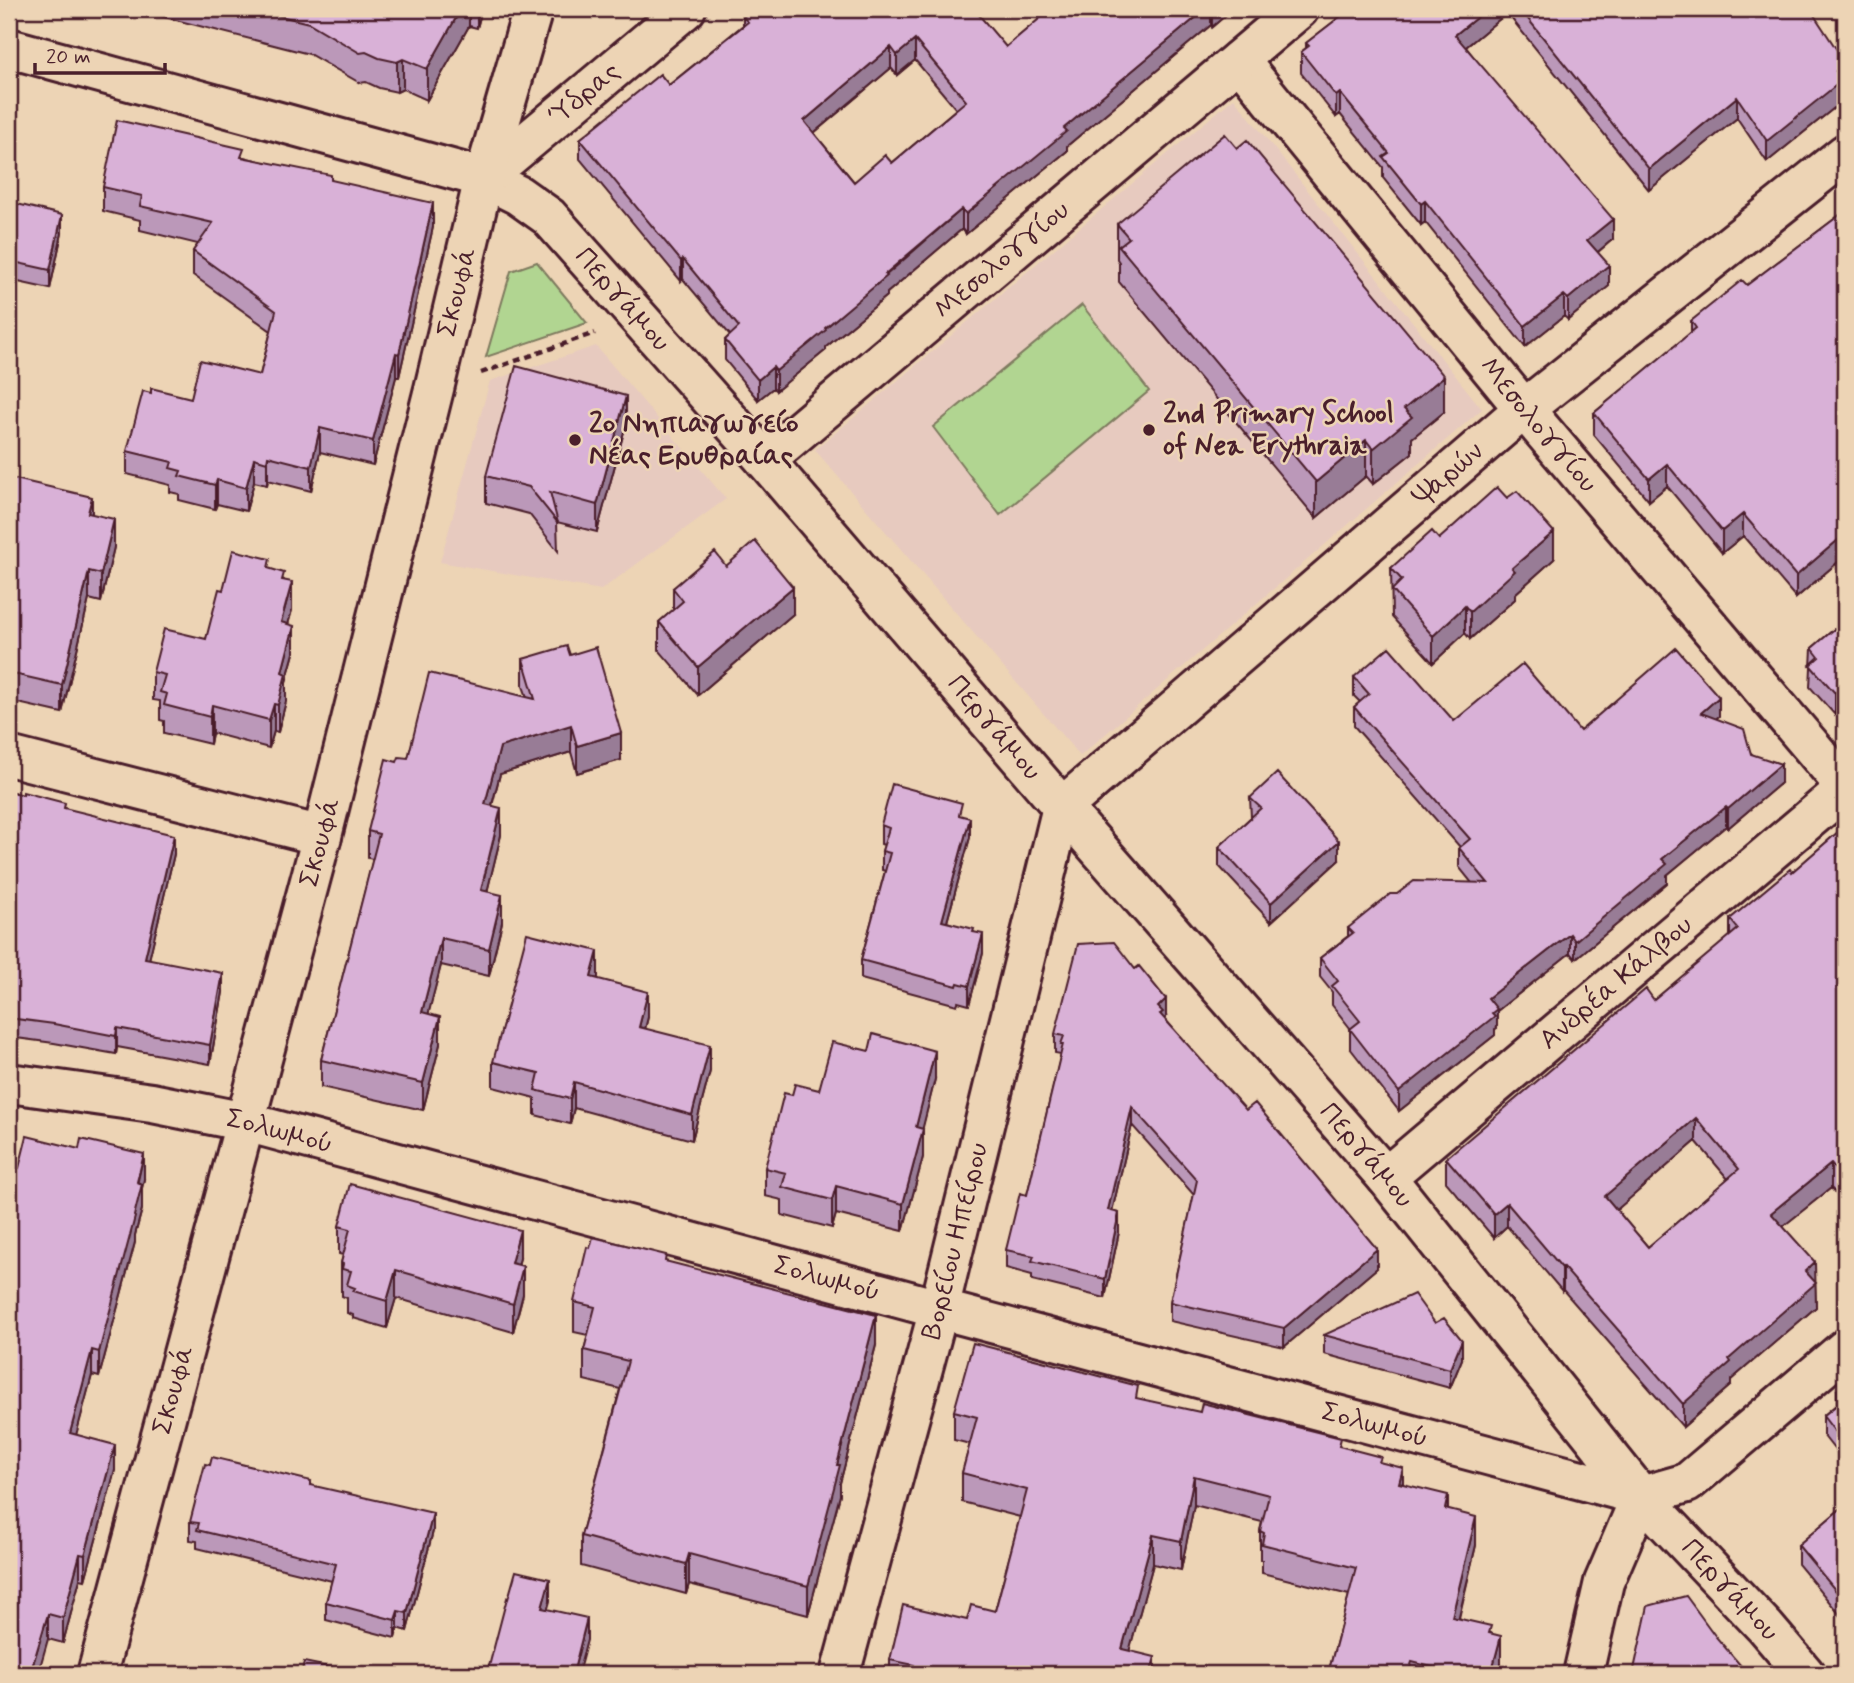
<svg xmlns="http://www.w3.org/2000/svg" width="1854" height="1683" font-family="Mynerve,sans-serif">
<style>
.built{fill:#e7cabf}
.park{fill:#b1d591;stroke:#7e7a5e;stroke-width:2}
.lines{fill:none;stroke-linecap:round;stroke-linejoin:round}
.minor-casing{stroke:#4a1f2b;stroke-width:44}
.path{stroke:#4a1f2b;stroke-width:4.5;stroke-dasharray:7 5;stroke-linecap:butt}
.minor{stroke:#edd4b5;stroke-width:38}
.wall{fill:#bb98b9;stroke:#4a1f2b;stroke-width:2;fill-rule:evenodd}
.shaded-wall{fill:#987c96;stroke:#4a1f2b;stroke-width:2}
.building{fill:#d9b1d7;stroke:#4a1f2b;stroke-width:2;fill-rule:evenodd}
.poi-dot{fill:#4a1f2b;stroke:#edd4b5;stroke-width:2.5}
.labels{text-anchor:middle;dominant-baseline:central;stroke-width:5;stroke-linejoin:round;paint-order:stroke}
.street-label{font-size:28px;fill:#4a1f2b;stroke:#edd4b5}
.poi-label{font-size:28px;font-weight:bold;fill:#4a1f2b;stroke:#edd4b5;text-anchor:start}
</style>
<rect width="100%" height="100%" fill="#edd4b5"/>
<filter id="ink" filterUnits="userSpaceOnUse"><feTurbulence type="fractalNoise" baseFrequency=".0143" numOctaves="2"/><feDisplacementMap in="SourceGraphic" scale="14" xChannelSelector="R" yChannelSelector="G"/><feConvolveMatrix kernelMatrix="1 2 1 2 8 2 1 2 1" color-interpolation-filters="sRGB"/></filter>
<g filter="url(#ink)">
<path class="built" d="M1234 98 1482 409 1080 756 815 450Z
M596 346 726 499 601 590 440 562 490 381Z"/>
<path class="park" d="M537 262 587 323 486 357 511 271Z
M1082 305 1149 391 1000 515 933 427Z"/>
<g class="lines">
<defs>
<g id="minor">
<path id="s1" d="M9 48 484 178 518 195 549 217 765 460 1062 807 1386 1177 1641 1496 1765 1627 1805 1674"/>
<path id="s2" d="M1239 60 1524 409 1845 786"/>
<path id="s3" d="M484 178 686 9"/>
<path id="s4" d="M765 460 1299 9"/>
<path d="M9 756 322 836"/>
<path id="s5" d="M9 1083 152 1103 246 1122 939 1309 1641 1496 1687 1483 1845 1349"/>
<path id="s6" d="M1386 1177 1845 789"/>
<path id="s7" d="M97 1674 322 836 434 389 484 178 533 9"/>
<path id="s8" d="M840 1674 939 1309 1062 807 1524 409 1845 154"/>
<path d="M1583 1674 1604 1582 1641 1496"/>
</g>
</defs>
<use href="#minor" class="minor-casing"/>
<path class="path" d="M481 373 595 333"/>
<use href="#minor" class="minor"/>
</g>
<path class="wall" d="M133 9H482L477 28 469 26 427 100 403 89 397 92 379 88 366 82 360 83 309 54Z
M1051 9H1233L1212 27 1211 25 1067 146V151L966 234 962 229 887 293V296L826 347V350L776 391 773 388 758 400 725 360V340L730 335 683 279 681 281 580 159V139L669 85 743 25V17L1006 47ZM915 60 956 109 892 163 854 182 814 133 891 68 897 75Z
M1350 9H1810L1844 86V100L1767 162 1737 118 1649 190 1507 13 1466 47 1613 239 1598 252 1609 286 1568 320 1564 316 1525 347 1425 222 1421 225 1383 178V167L1340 114 1336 117 1301 73V52L1306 48V43Z
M244 157 331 180 433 227 399 377H396L373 465 320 452 311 491 268 480 267 485 254 482 246 511 217 504 215 509 179 500V494L170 492V485L127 474V451L191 398 260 375 271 331 193 275V251L198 244 140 230V220L103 211V187Z
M9 202 62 233 50 289 9 280Z
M1845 211V556L1796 598 1743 536 1722 553 1667 486 1649 501 1594 435V413L1691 333V321L1747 285Z
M1117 224 1444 412 1412 438V453L1373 484 1366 476 1316 518 1119 282V262L1117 259Z
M626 424 597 532 557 522 558 551 529 514 486 503V476Z
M9 486 92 514 114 547 101 602 89 599 62 713 9 701Z
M1439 539 1554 559 1515 594V599L1470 639 1465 633 1433 663 1392 617 1391 568Z
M726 566 793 614 698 695 659 650V622L673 610V588Z
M270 569 284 580 292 610 288 624 294 653 286 682V701L278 732 274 731 269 748 212 733 210 744 164 733V721L160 720V701L153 700V672L206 639 223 590Z
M1845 620V710L1843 707 1835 715 1810 687 1812 648Z
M570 655 621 760 577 773 571 752 500 774 492 806 501 835 487 892 502 922 489 976 441 965 428 1014 440 1044 423 1110 321 1087V1060L373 859 368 858V831L397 762 408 758 527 697 523 686V659Z
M1354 677 1454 721 1580 731 1719 716 1716 718 1781 783 1728 828 1726 826 1667 875V883L1575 959 1570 953 1497 1011V1028L1495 1029V1035L1399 1111 1350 1048V1028L1332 1005V992L1320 977V958L1348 936V928L1472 883 1459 867V848L1460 847 1354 726V707L1360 702 1354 696Z
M9 791 65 808 174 854 149 959 223 992 210 1064 117 1047 116 1054 54 1043 9 1037Z
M1250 798 1339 860 1271 922 1219 866V847L1251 817Z
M962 816 970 837 947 922 974 932 983 953 969 1005 958 1002 957 1005 861 979V960L885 871 882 870V851L884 845 881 844V825Z
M1845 826V1205L1831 1188 1783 1226 1815 1282 1816 1307 1731 1380V1385L1683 1427 1563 1290 1562 1291 1507 1226 1494 1238 1446 1182V1158L1654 1000 1730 937V919L1792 872ZM1696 1141 1728 1179 1648 1247 1616 1210Z
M598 977 597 978 648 1017 645 1029 710 1071 692 1140 574 1108 570 1124 535 1115V1098L493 1087V1062Z
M1166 1017 1165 1019 1377 1268 1284 1347 1170 1321V1302L1194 1195 1132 1125 1112 1211 1119 1232 1105 1298 1032 1280V1275L1006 1268V1250L1027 1195 1061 1054 1055 1053V1034Z
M935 1079 922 1129 923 1157 903 1231 836 1214 832 1228 782 1215V1200L765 1196V1168L792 1095 819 1090Z
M19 1168 144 1179 142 1188V1209L135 1235V1242L99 1377 92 1375 76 1434 115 1470 85 1580 80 1579 63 1643 48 1639Z
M339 1226 520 1258 518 1265 523 1294 513 1332 396 1298 387 1328 353 1318V1315L347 1313V1298L342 1296V1291H341V1263L343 1255 339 1254Z
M666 1262 876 1345 840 1483V1495L808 1615 689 1584 686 1594 581 1566V1536L620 1389 584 1380V1350L588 1335 574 1332V1302Z
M1324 1335 1462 1359 1450 1388 1324 1354Z
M1845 1384V1463L1823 1435V1416L1837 1404V1390Z
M1138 1399 1341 1447 1381 1463 1403 1484 1448 1510 1476 1545 1459 1618 1491 1633 1501 1665 1499 1674H1328L1349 1595 1262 1573V1560H1260V1531L1262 1522 1194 1505 1181 1570 1153 1564 1129 1651 1155 1672 1165 1674H890V1660L967 1620 995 1611 1020 1517 962 1502V1473L970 1444 954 1440V1411Z
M311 1485 433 1531 407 1631 398 1628 395 1638 326 1620V1602L332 1581 197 1548V1541L190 1540V1522Z
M1845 1505V1621L1798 1564V1545Z"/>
<path class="shaded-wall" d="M461 9H469V26L427 100V69Z
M477 9H482L477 28Z
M1206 9H1211V25L1067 146V151L966 234V214L1064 128Z
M1212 9H1233L1212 27Z
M1487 9H1507V13L1455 56V35Z
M915 40V60L897 75V55Z
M891 47V68L804 141V121Z
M403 59V89L397 92V62Z
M1845 64V85L1844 86V100L1767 162V141L1836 71Z
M1340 93V114L1336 117V96Z
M1737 97V118L1649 190V169Z
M1425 201V222L1421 225V204Z
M433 203V227L399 377V354Z
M962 209V229L887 293V296L826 347V350L776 391V371Z
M62 215V233L50 289V270Z
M1613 219V239L1587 261V240Z
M683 259V279L681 281V261Z
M1609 265V286L1568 320V299Z
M1564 295V316L1525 347V326Z
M396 353V377L373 465V441Z
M773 367V388L758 400V380Z
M1444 376V412L1412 438V453L1373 484V449L1404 409Z
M626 396V424L597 532V505Z
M320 428V452L311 491V467Z
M1366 440V476L1316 518V482Z
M268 456V480L267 485V462Z
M254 458V482L246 511V488Z
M1667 464V486L1649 501V479Z
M217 480V504L215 509V485Z
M92 497V525L88 513Z
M1743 514V536L1722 553V531Z
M114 519V547L101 602V574Z
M1554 532V559L1515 594V599L1470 639V612L1512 568Z
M1845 534V556L1796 598V576Z
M89 571V599L62 713V685Z
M292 582V610L281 650V622Z
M793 587V614L698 695V667Z
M1465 606V633L1433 663V636Z
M294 626V653L286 682V701L278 732V705L282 672Z
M1843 685V707L1835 715V693Z
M1719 697V716L1701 732V713Z
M274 704V731L269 748V720Z
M212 705V733L210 744V717Z
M571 725V752L500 774 485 831V804L500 747Z
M621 733V760L577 773V746Z
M1781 764V783L1728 828V809Z
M1726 807V826L1667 875V883L1575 959V941L1662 859Z
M501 808V835L481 917V890Z
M970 818V837L942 940V921Z
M174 835V854L145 977V958Z
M1339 841V860L1271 922V903Z
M502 895V922L489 976V949Z
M983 934V953L969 1005V986Z
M1570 934V953L1497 1011V1028L1495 1029V1035L1399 1111V1092L1488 998Z
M441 938V965L422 1039V1012Z
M598 951V977L591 1002V977Z
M223 973V992L210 1064V1045Z
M648 992V1017L639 1053V1027Z
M1166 999V1017L1163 1021 1158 1007Z
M440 1017V1044L423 1110V1083Z
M117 1028V1047L116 1054V1036Z
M710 1045V1071L692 1140V1115Z
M935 1051V1079L916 1155V1127Z
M574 1082V1108L570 1124V1099Z
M1132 1107V1125L1108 1229V1210Z
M1696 1118V1141L1605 1220V1196Z
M923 1129V1157L903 1231V1204Z
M144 1154V1179L142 1188V1209L135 1235V1242L99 1377V1352Z
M1831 1164V1188L1771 1236V1213Z
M836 1186V1214L832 1228V1200Z
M1507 1203V1226L1494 1238V1214Z
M1119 1213V1232L1105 1298V1279Z
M520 1230V1258L511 1291V1263Z
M1377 1249V1268L1284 1347V1328Z
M1815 1262 1816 1307 1731 1380V1385L1683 1427V1404L1729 1359 1805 1271Z
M523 1266V1294L513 1332V1304Z
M1563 1267V1290L1562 1291V1268Z
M396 1270V1298L387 1328V1301Z
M876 1315V1345L840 1483V1495L808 1615V1586L837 1465Z
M1462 1340V1359L1450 1388V1369Z
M92 1350V1375L70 1458V1433Z
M115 1445V1470L85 1580V1555Z
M1403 1468V1497L1399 1483Z
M1194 1476V1505L1181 1570V1541Z
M1448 1495V1524L1445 1509Z
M433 1513V1531L407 1631V1613Z
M1476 1517V1545L1452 1645V1617Z
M1153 1535V1564L1123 1674 1122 1649Z
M80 1554V1579L63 1643V1618Z
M689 1554V1584L686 1594V1564Z
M550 1579V1601L542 1629V1608Z
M398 1611V1628L395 1638V1620Z
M48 1614V1639L38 1674H30Z
M587 1618V1640L578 1674H573Z
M1501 1636V1665L1499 1674H1491Z
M1155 1657V1674L1151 1671Z"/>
<path class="building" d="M251 9H461L427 69 403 59 397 62 379 58 366 52 360 53 309 23Z
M753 9H974L1006 47 1051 9H1206L1064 128 1067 131 966 214 962 209 885 274 887 276 825 328 826 330 776 371 773 367 758 380 725 340 739 327 683 259 681 261 580 139 660 74 669 85 748 22 743 17ZM915 40 966 101 892 163 885 155 854 182 804 121 891 47 897 55Z
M1350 9H1487L1455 35 1613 219 1587 240 1609 265 1568 299 1564 295 1525 326 1425 201 1421 204 1383 157 1389 153 1340 93 1336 96 1301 52 1309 46 1306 43Z
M1520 9H1810L1845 62V64L1836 71 1844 79 1767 141 1737 97 1649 169Z
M117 120 244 149 241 157 331 175V180L433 203 399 354 396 353 373 441 320 428 311 467 268 456 267 462 254 458 246 488 217 480 215 485 179 476 181 471 170 468 172 462 127 451 143 391 151 393V388L191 398 200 360 260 375 276 311 193 251 213 223 140 206 142 196 103 187Z
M1225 134 1237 148 1247 140 1444 376 1404 409 1412 417 1373 449 1366 440 1316 482 1119 246 1129 238 1117 224Z
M9 202 62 215 50 270 9 261Z
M1845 211V534L1796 576 1743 514 1722 531 1667 464 1649 479 1594 413 1696 328 1691 321 1742 280 1747 285Z
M516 366 626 396 597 505 550 492 558 523 529 487 486 476Z
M11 478 92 497 88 513 114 519 101 574 89 571 62 685 9 673V486Z
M1497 487 1507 498 1517 491 1554 532 1512 568 1515 571 1470 612 1465 606 1433 636 1392 590 1402 580 1391 568 1432 531 1439 539Z
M755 541 793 587 698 667 659 622 683 601 673 588 715 552 726 566Z
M233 550 270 559 268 568 284 573 282 580 292 582 281 622 294 626 282 672 286 674 278 705 274 704 269 720 212 705 210 717 164 705 167 694 160 692 165 675 153 672 164 629 206 639 219 589 223 590Z
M1845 620V688L1843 685 1835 693 1810 665 1819 657 1812 648Z
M567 646 570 655 596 647 621 733 577 746 571 725 500 747 485 804 501 808 481 890 502 895 489 949 441 938 422 1012 440 1017 423 1083 321 1060 379 834 368 831 386 759 397 762 399 757 408 758 429 673 535 699 523 659Z
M1389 647 1454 721 1523 664 1580 731 1676 648 1719 697 1701 713 1744 729 1751 754 1781 764 1728 809 1726 807 1662 859 1667 864 1575 941 1570 934 1488 998 1497 1009 1492 1013 1495 1016 1399 1092 1350 1029 1360 1021 1332 986 1338 981 1320 958 1353 933 1348 928 1390 894H1397L1414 881 1488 883 1459 848 1470 839 1354 707 1369 694 1354 677Z
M1277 773 1339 841 1271 903 1219 847 1261 808 1250 798Z
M892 784 962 803 959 815 970 818 942 921 974 929 973 932 983 934 969 986 958 983 957 986 861 960 890 853 882 851 889 828 881 825Z
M9 791 23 795V792L65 803 64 808 174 835 145 958 223 973 210 1045 117 1028 116 1036 54 1024 9 1018Z
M1845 826V1182L1831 1164 1771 1213 1815 1262 1805 1271 1816 1283 1729 1359 1731 1362 1683 1404 1563 1267 1562 1268 1507 1203 1494 1214 1446 1158 1646 989 1654 1000 1738 929 1730 919 1790 869 1792 872ZM1696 1118 1739 1169 1648 1247 1605 1196Z
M527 933 598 951 591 977 648 992 639 1027 710 1045 692 1115 574 1082 570 1099 535 1090 539 1073 493 1062Z
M1114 942 1135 969 1139 966 1166 999 1158 1007 1163 1012 1160 1014 1246 1110 1255 1103 1377 1249 1284 1328 1170 1302 1197 1180 1132 1107 1108 1210 1119 1213 1105 1279 1032 1261 1034 1256 1006 1250 1020 1193 1027 1195 1063 1044H1061L1064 1036 1055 1034 1078 944Z
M873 1034 935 1051 916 1127 923 1129 903 1204 836 1186 832 1200 782 1187 786 1173 765 1168 784 1093 792 1095 795 1084 819 1090 832 1042 869 1051Z
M27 1136 79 1149 81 1139 144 1154 137 1182 142 1184 134 1216 135 1217 99 1352 92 1350 70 1433 115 1445 85 1555 80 1554 63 1618 48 1614 30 1674H32H9V1166L19 1168Z
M350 1184 520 1230 511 1263 523 1266 513 1304 396 1270 387 1301 353 1291 355 1288 347 1285 351 1271 342 1269 343 1264 341 1263 350 1229 339 1226Z
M593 1237 666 1255 665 1261 876 1315 837 1465H840L808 1586 689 1554 686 1564 581 1536 628 1361 584 1350 595 1307 574 1302 587 1247 590 1248Z
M1414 1294 1435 1323 1444 1318 1462 1340 1450 1369 1324 1335Z
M973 1343 1138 1386 1136 1398 1200 1412 1202 1403 1341 1438 1339 1446 1381 1457 1379 1462 1403 1468 1399 1483 1448 1495 1445 1509 1476 1517 1452 1617 1491 1626 1489 1633 1501 1636 1491 1674H1459L1412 1662 1408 1674H1328L1356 1568 1262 1544 1264 1533 1260 1531 1269 1495 1194 1476 1181 1541 1153 1535 1122 1649 1155 1657 1151 1671 1165 1674H912L914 1665 890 1660 903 1605 967 1620 971 1605 995 1611 1027 1490 962 1473 977 1417 954 1411Z
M1845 1384V1445L1823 1416 1844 1399 1837 1390Z
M212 1457 311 1481 310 1485 433 1513 407 1613 398 1611 395 1620 326 1602 336 1564 197 1530 199 1523 190 1522 205 1464 210 1465Z
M1845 1505V1602L1798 1545Z
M516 1571 550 1579 542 1608 587 1618 573 1674H487L507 1598 508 1599Z
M1686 1596 1716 1637 1748 1674H1633L1648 1606Z
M304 1662 338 1669 337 1674H301Z"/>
</g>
<g class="poi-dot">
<circle cx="1149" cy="430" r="7"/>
<circle cx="575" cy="440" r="7"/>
</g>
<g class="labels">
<g class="street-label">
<text stroke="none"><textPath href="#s3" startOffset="131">Ύδρας</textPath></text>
<text stroke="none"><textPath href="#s4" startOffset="310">Μεσολογγίου</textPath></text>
<text stroke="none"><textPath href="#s7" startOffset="1428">Σκουφά</textPath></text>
<text stroke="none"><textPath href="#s1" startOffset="679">Περγάμου</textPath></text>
<text stroke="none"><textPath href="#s2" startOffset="472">Μεσολογγίου</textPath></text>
<text stroke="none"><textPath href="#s8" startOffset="1405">Ψαρών</textPath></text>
<text stroke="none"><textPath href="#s1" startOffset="1246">Περγάμου</textPath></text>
<text stroke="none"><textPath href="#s7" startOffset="861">Σκουφά</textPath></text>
<text stroke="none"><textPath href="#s6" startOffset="301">Ανδρέα Κάλβου</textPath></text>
<text stroke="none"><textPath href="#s5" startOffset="275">Σολωμού</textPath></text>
<text stroke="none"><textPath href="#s1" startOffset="1813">Περγάμου</textPath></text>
<text stroke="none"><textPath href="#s8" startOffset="448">Βορείου Ηπείρου</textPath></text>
<text stroke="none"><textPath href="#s5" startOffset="842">Σολωμού</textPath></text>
<text stroke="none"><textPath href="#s7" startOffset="294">Σκουφά</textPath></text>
<text stroke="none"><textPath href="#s5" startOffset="1409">Σολωμού</textPath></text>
<text stroke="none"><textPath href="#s1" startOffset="2380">Περγάμου</textPath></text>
</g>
<g class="poi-label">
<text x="1163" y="414">2nd Primary School<tspan x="1163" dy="32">of Nea Erythraia</tspan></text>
<text x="589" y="424">2ο Νηπιαγωγείο<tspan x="589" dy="32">Νέας Ερυθραίας</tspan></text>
</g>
</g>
<rect width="1854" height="1683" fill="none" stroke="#edd4b5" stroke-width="35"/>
<rect x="18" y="18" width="1819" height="1648" fill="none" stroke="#4a1f2b" stroke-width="2.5" filter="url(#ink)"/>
<path d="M35 63v10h130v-10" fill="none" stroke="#4a1f2b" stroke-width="3.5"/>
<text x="46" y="63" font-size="21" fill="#4a1f2b" stroke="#edd4b5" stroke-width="5" paint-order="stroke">20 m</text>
</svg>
